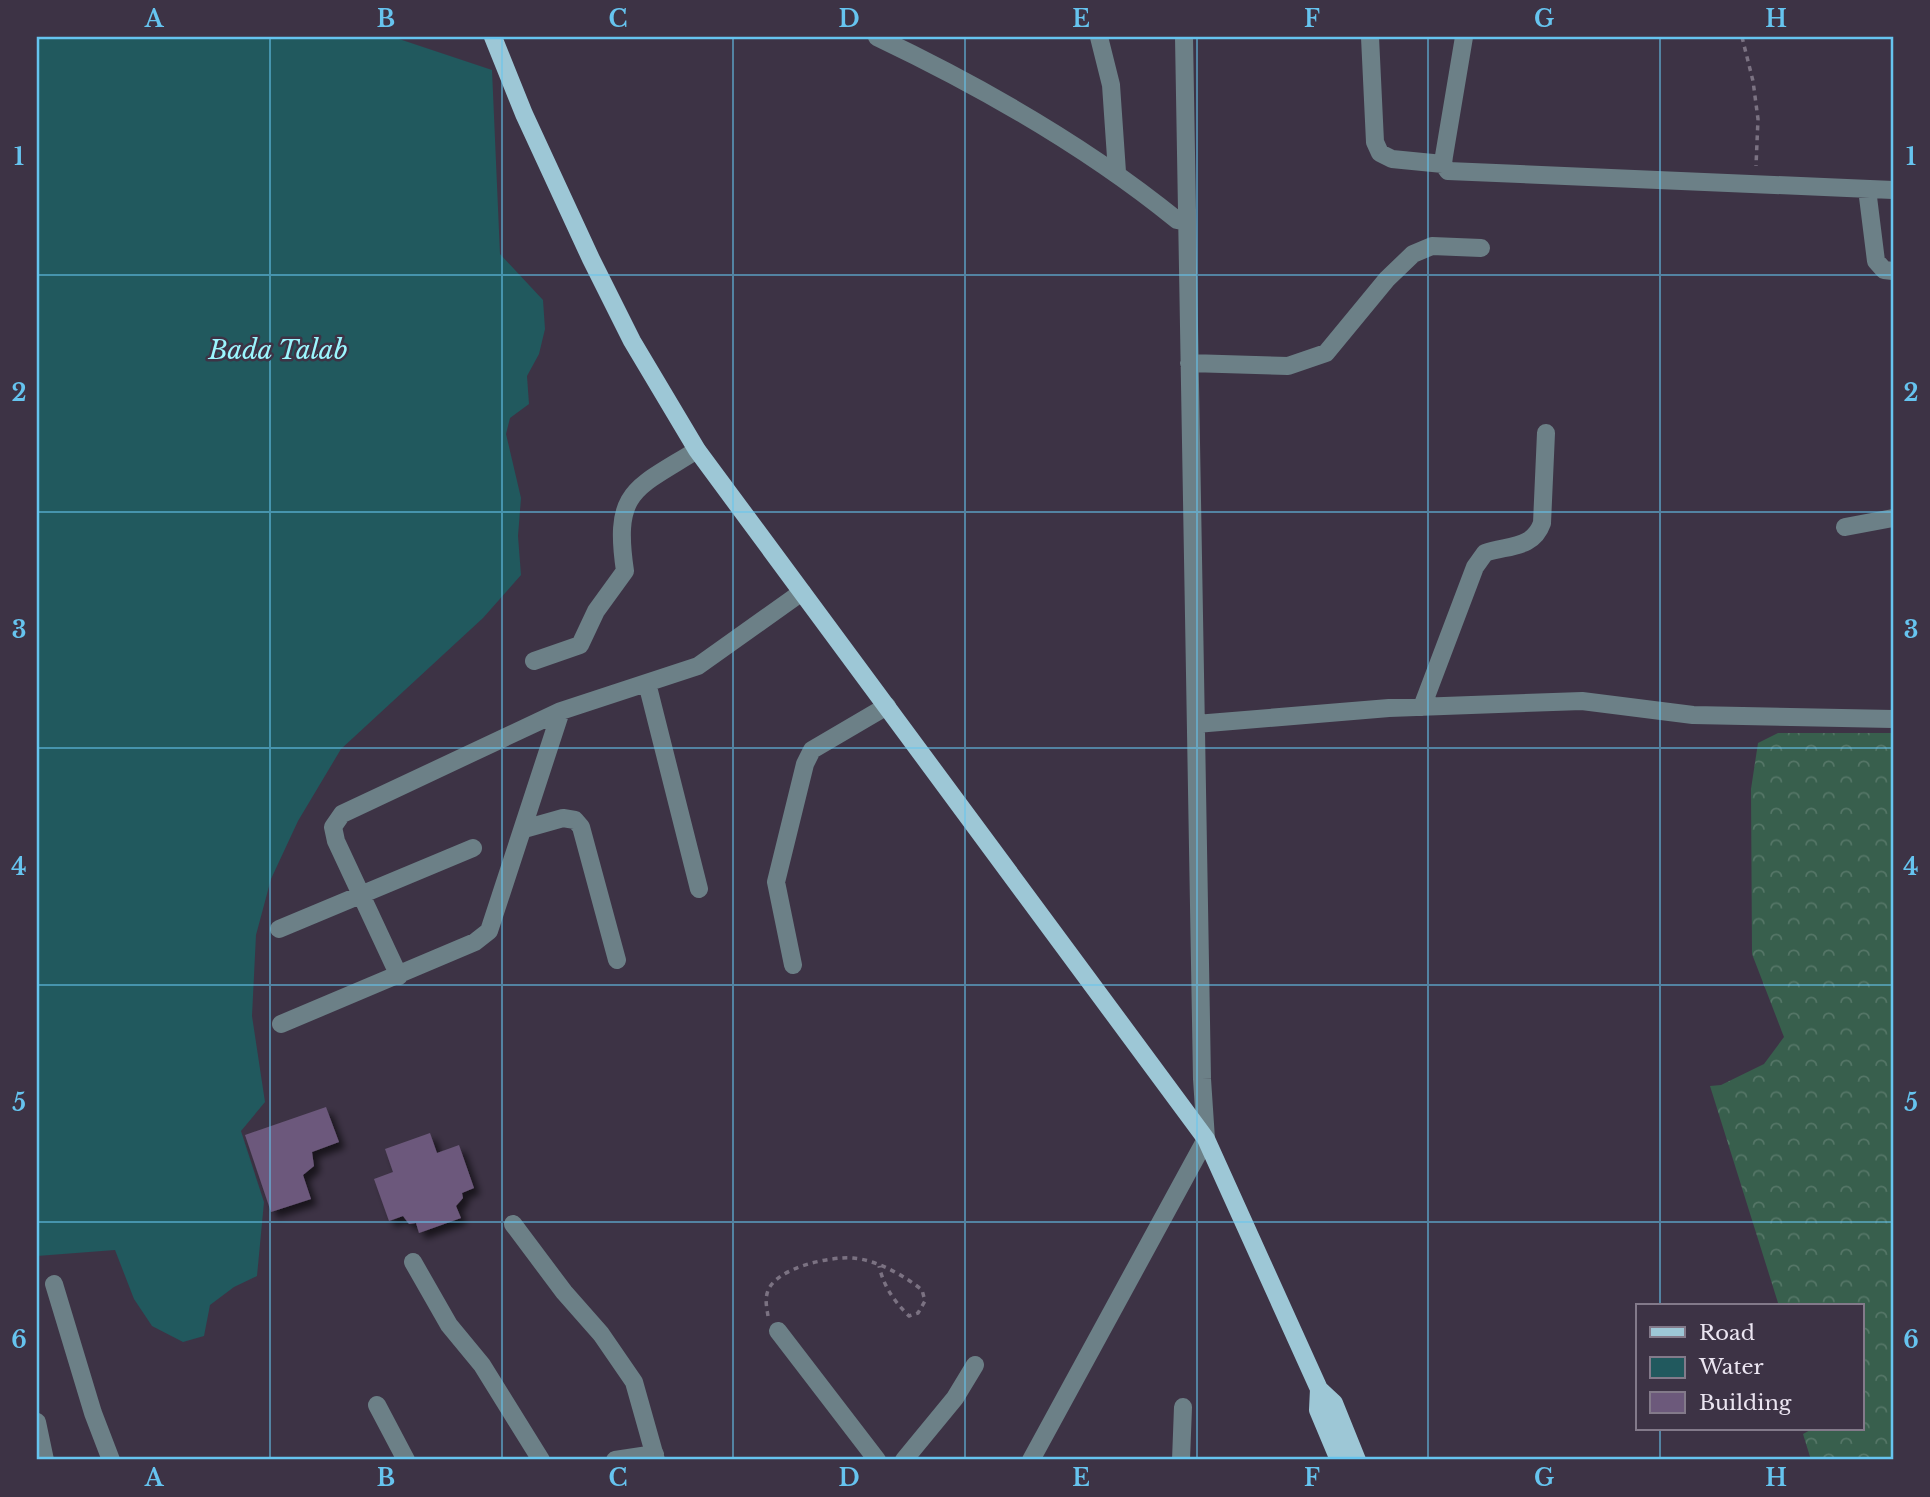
<svg xmlns="http://www.w3.org/2000/svg" width="1930" height="1497" font-family="'Libre Baskerville',serif">
<style>
.forest{fill:url(#forest-crowns)}
.water{fill:#21595e}
.building{fill:#6c597b;filter:url(#shadow)}
.lines{fill:none;stroke-linecap:round;stroke-linejoin:round}
.path{stroke:#7b7282;stroke-width:3.5;stroke-dasharray:5 5;stroke-linecap:butt}
.minor{stroke:#6c8087;stroke-width:18}
.major{stroke:#9dc7d6;stroke-width:18}
.grid{fill:none;stroke:#66c4ef;stroke-width:2;stroke-opacity:0.55}
.labels{text-anchor:middle;dominant-baseline:central;stroke-width:5;stroke-linejoin:round;paint-order:stroke}
.water-label{font-size:26px;font-style:italic;fill:#9bf6fe;stroke:#3d3345}
.neatline{fill:none;stroke:#66c4ef;stroke-width:2.5}
.grid-label{font-size:23px;text-anchor:middle;font-weight:bold;fill:#66c4ef}
</style>
<defs>
<pattern id="forest-crowns" width="20" height="18" patternUnits="userSpaceOnUse" patternTransform="scale(1.75)"><rect width="20" height="18" fill="#385f4d"/><path d="M2 6a3 3 0 1 1 6 0M12 15a3 3 0 1 1 6 0" fill="none" stroke="#557667"/></pattern>
<filter id="shadow"><feDropShadow dx="6" dy="6" stdDeviation="3.5" flood-color="#0009"/></filter>
</defs>
<rect width="100%" height="100%" fill="#3d3345"/>
<path class="forest" d="M1778 733H1893V1460H1811L1803 1434 1812 1429H1862V1306H1779L1710 1086 1721 1085 1764 1064 1784 1037 1752 954 1751 789 1758 743Z"/>
<path class="water" d="M37 37H393L492 70 500 254 543 300 545 329 539 354 527 376 529 404 510 418 506 434 521 498 518 536 521 575 483 618 341 749 298 821 271 879 256 935 252 1016 265 1102 241 1131 264 1202 257 1276 234 1287 210 1305 204 1336 183 1342 152 1326 134 1299 115 1250 37 1256Z"/>
<path class="building" d="M326 1107 339 1142 312 1152 314 1166 303 1175 311 1199 271 1212 245 1135Z
M430 1133 437 1153 459 1145 474 1188 462 1193 463 1198 456 1206 461 1218 419 1233 416 1223 409 1224 403 1216 389 1221 374 1179 393 1172 385 1149Z"/>
<g class="lines">
<path class="path" d="M1742 37 1753 81 1758 119 1756 166
M768 1316C767 1309 765 1301 767 1294 772 1268 831 1256 853 1258 877 1260 905 1276 922 1290L925 1301 918 1313 909 1316C894 1301 884 1287 879 1266"/>
<path class="minor" d="M877 37C982 87 1086 146 1177 220L1187 222
M1099 37 1111 85 1117 172
M1370 37 1375 142 1380 153 1392 159 1443 164
M1464 37 1444 156 1443 164 1448 171 1893 190
M1867 189 1876 261 1884 270 1893 271
M1189 363 1288 366 1326 353 1387 279 1413 254 1432 246 1481 248
M1845 527 1893 518
M534 661 580 645 596 611 625 571C613 490 635 489 697 450
M647 683 699 889
M1422 707 1475 567 1485 553C1508 545 1533 549 1542 523L1546 433
M1196 724 1389 708 1582 701 1693 715 1893 719
M524 829 563 818 575 820 581 827 617 960
M279 929 473 848
M793 965 776 882 805 764 812 750 887 706
M399 976 336 841 333 827 342 814 561 711 698 666 802 592
M281 1024 475 942 489 931 561 711
M513 1224 564 1292 601 1334 634 1382 656 1460
M413 1262 449 1325 482 1365 541 1460
M54 1284 93 1413 111 1460
M778 1331 877 1460
M377 1405 406 1460
M37 1422 45 1460
M615 1460 655 1454
M904 1460 955 1398 975 1365
M1031 1460 1206 1139 1202 1079 1184 37
M1181 1460 1183 1407"/>
<path class="major" d="M493 37 524 114 591 259 632 341 697 450 1206 1139 1319 1389 1334 1403 1357 1460
M1319 1389 1318 1410 1339 1460"/>
</g>
<path class="grid" d="M270 37V1460M502 37V1460M733 37V1460M965 37V1460M1197 37V1460M1428 37V1460M1660 37V1306M37 275H1893M37 512H1893M37 748H1893M37 985H1893M37 1222H1893M1660 1429V1460"/>
<g class="labels">
<g class="water-label">
<text x="278" y="350">Bada Talab</text>
</g>
</g>
<rect width="1930" height="1497" fill="none" stroke="#3d3345" stroke-width="77"/>
<rect x="1636" y="1304" width="228" height="126" fill="#3d3345" stroke="#837a8a" stroke-width="2"/>
<rect x="1650" y="1327" width="35" height="10" fill="#9dc7d6" stroke="#837a8a" stroke-width="2"/>
<text x="1699" y="1340" font-size="21" fill="#ebe5f1">Road</text>
<rect x="1650" y="1357" width="35" height="21" fill="#21595e" stroke="#837a8a" stroke-width="2"/>
<text x="1699" y="1374" font-size="21" fill="#ebe5f1">Water</text>
<rect x="1650" y="1392" width="35" height="21" fill="#6c597b" stroke="#837a8a" stroke-width="2"/>
<text x="1699" y="1410" font-size="21" fill="#ebe5f1">Building</text>
<rect x="38" y="38" width="1854" height="1420" class="neatline"/>
<g class="grid-label">
<text x="154" y="27">A</text>
<text x="386" y="27">B</text>
<text x="618" y="27">C</text>
<text x="849" y="27">D</text>
<text x="1081" y="27">E</text>
<text x="1312" y="27">F</text>
<text x="1544" y="27">G</text>
<text x="1776" y="27">H</text>
<text x="19" y="165">1</text>
<text x="1911" y="165">1</text>
<text x="19" y="401">2</text>
<text x="1911" y="401">2</text>
<text x="19" y="638">3</text>
<text x="1911" y="638">3</text>
<text x="19" y="875">4</text>
<text x="1911" y="875">4</text>
<text x="19" y="1111">5</text>
<text x="1911" y="1111">5</text>
<text x="19" y="1348">6</text>
<text x="1911" y="1348">6</text>
<text x="154" y="1486">A</text>
<text x="386" y="1486">B</text>
<text x="618" y="1486">C</text>
<text x="849" y="1486">D</text>
<text x="1081" y="1486">E</text>
<text x="1312" y="1486">F</text>
<text x="1544" y="1486">G</text>
<text x="1776" y="1486">H</text>
</g>
</svg>
